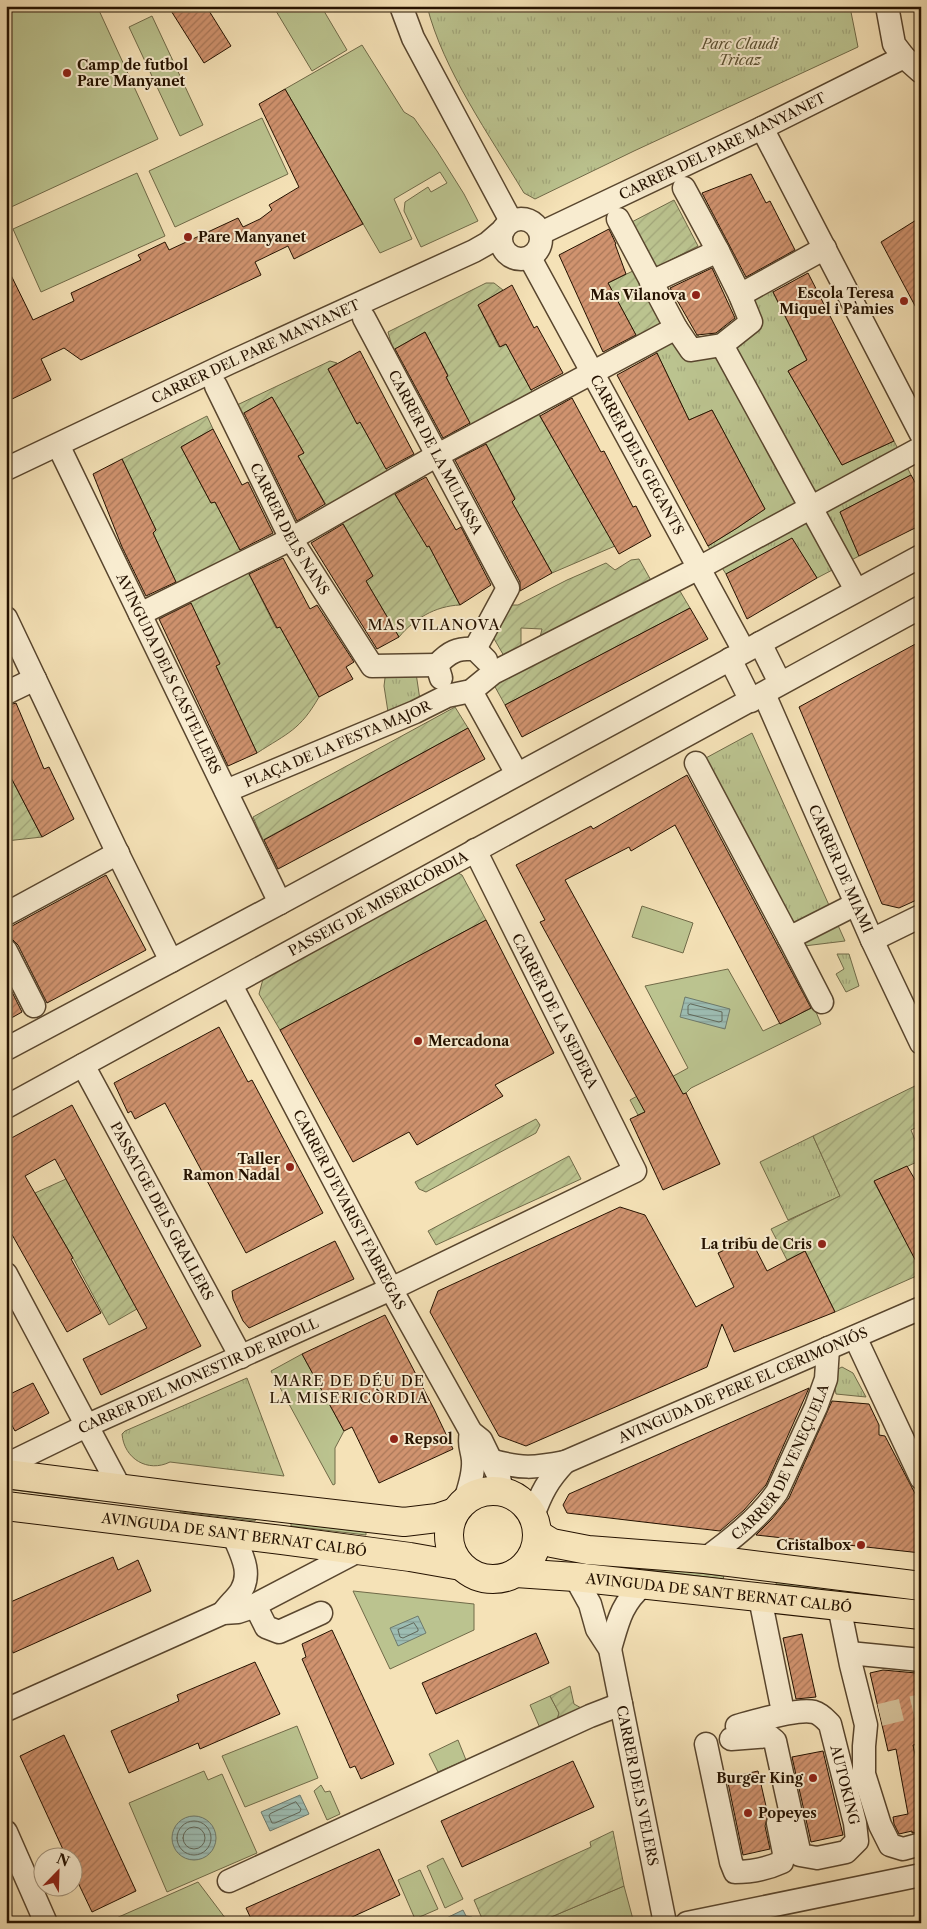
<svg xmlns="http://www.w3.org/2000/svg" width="927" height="1929" font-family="'Libre Caslon Text',serif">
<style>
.grass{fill:#bbc38f;stroke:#706a48}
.park{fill:url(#park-tufts);stroke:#706a48}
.garden{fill:url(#garden-furrows);stroke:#706a48}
.water{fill:url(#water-rules);stroke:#6d796b}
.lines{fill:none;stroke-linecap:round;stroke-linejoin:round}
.shore{stroke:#61685a;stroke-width:1}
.building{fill:url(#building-hatch);stroke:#251200}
.minor-tunnel{stroke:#d6c39c;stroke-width:22;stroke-dasharray:22 11;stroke-linecap:butt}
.minor-casing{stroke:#59462e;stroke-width:25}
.major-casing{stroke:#251200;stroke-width:30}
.minor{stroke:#f8ecd0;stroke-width:22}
.major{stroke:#f5e2b7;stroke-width:28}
.poi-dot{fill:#8f2418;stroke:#f8ecd0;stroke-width:2}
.labels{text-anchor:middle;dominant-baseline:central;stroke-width:4;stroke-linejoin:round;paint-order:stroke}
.park-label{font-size:14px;font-style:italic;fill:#5a5032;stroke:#f8ecd0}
.poi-label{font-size:14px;font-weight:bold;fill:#251200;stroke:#f8ecd0;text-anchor:end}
.street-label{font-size:14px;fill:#251200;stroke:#f8ecd0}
.neighbourhood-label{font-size:15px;letter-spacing:1px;fill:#251200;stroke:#f8ecd0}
</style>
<defs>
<pattern id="park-tufts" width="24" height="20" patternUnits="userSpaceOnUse" patternTransform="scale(1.25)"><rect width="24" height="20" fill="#bbc38f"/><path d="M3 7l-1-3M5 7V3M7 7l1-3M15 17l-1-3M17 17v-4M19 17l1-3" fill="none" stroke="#a1a67a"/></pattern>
<pattern id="garden-furrows" width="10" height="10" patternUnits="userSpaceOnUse" patternTransform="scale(1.25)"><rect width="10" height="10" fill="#bbc38f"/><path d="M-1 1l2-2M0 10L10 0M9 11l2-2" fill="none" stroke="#a1a67a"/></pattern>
<pattern id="water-rules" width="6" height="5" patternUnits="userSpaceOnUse" patternTransform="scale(1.25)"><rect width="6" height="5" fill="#9dbdb3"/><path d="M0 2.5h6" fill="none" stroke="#87a198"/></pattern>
<pattern id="building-hatch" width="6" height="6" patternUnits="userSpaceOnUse" patternTransform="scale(1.25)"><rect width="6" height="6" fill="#d0936f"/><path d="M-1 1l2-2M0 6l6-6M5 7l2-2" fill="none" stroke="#a97759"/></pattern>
</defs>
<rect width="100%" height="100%" fill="#f5e2b7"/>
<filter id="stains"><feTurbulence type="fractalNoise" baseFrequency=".004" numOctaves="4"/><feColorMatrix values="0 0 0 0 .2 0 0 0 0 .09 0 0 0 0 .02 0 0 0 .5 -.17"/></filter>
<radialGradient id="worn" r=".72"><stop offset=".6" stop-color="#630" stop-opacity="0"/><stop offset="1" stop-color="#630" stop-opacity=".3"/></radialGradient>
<path class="grass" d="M6 6H97L158 139 9 208 6 201Z
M273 6H321L347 50 312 71Z
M152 16 203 125 180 136 129 27Z
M362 45 404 112 414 118 437 151 464 194 478 221 421 247 404 211 405 202 428 187 431 192 447 183 440 172 394 199 412 239 380 253 285 89Z
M262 118 288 174 175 227 149 171Z
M137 173 165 236 41 292 13 229Z
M642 906 693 923 683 953 632 937Z
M728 969 763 1031 814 1007 821 1024 691 1088 686 1093 638 1115 630 1100 688 1068 645 986Z
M302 1354 344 1431 335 1448V1484L333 1485 271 1371Z
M6 1486 91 1497 90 1500 6 1489Z
M181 1508 256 1518 255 1521 180 1512Z
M291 1523 366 1532V1535L291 1526Z
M609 1562 724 1576 723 1579 608 1565Z
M777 1581 892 1595 891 1598 776 1584Z
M353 1591 474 1604V1630L390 1669Z
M550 1696 559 1713 557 1720 540 1728 530 1705Z
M297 1726 318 1778 245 1807 222 1756Z
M458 1740 466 1760 438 1772 429 1754Z
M204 1771 208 1780 222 1774 257 1853 167 1892 129 1803Z
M321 1785 325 1792 330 1791 340 1814 327 1820 314 1791Z
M443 1858 463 1899 445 1908 427 1866Z
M420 1870 438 1909 415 1919 398 1880Z
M198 1882 229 1923H105Z
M624 1886 634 1923H537Z"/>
<path class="park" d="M427 6H847L850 7 858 47 634 151 535 199 524 193C490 136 443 70 427 6Z
M770 286 807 360 788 371 842 465 894 441 911 475 840 512 859 556 817 578 792 539 726 574 708 546 737 528 765 509 712 410 689 420 655 349 682 332 688 340 698 335 701 339 740 321 730 303Z
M386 670 416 673 420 700 388 712 384 686Z
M752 733 845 941 804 946 704 759Z
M837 954H849L859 986 846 992 836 974 844 969Z
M813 1136 840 1196 788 1220 760 1162Z
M842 1367 853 1373 866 1397 836 1394 832 1372Z
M247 1378 284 1476 170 1462C148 1473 124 1459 122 1434L125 1431Z"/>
<path class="garden" d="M674 200 698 246 649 271 626 225Z
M637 269 668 325 640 343 608 283Z
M486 283H494L503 290 478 305 499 347 506 344 536 399 474 432 446 377 448 375 425 332 393 350 388 332Z
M330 361 337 363 328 369 357 424 360 422 391 477 329 510 298 456 304 453 272 397 242 414 237 405Z
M538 413 615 546 552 573 512 502 515 498 485 442Z
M207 416 213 429 181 447 211 503 215 502 243 556 180 591 153 533 156 530 122 459Z
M394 493 427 546H429L460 605C435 606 414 619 399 637L366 581 373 576 341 520Z
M639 559 653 584 538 645 542 629 521 628V647L504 656 493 637 505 605H518L567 580 606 563 615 570 631 560Z
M248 572 276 628 280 627 319 697C300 730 288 733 257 753L216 666 220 663 190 602Z
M677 586 690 608 505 705 494 685Z
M455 707 468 728 263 840 253 817Z
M6 768 42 837 6 841Z
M456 872 462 875 486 920 280 1030 259 994 263 979Z
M921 1083V1125L911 1130 921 1155V1160L874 1182 921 1269V1274L835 1312 805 1251 787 1260 771 1229 840 1196 813 1136Z
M536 1119 540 1125 536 1133 426 1192 419 1189 415 1182Z
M569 1156 581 1179 436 1245 428 1231Z
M66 1179 137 1309 109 1325 73 1258 35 1193Z
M570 1686 574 1704 583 1709 557 1720 559 1713 550 1696Z
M613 1831 624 1886 537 1923H484L474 1900 591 1847 590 1842Z"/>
<path class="water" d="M685 997 730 1009 725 1029 680 1017Z
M418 1616 426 1633 398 1646 390 1628Z
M300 1795 309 1814 270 1831 261 1812Z
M172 1838a22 22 0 1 1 44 0a22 22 0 1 1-44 0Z
M463 1910 466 1916 472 1917 471 1923H436Z"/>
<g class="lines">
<path class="shore" d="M691 1004 722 1012V1021L719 1022 688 1014V1006Z
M414 1623 418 1629V1631L403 1638 400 1637 398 1630Z
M296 1802 301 1809 300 1812 275 1823H272L269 1816 270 1814Z
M177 1838a17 17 0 1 1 34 0a17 17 0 1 1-34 0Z
M183 1838a11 11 0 1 1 22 0a11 11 0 1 1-22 0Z"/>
</g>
<path class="building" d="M168 6H206L231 46 204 63Z
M285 89 363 224 294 259 288 246 255 262 261 275 81 360 64 348 41 359 51 380 6 402V265L33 320 74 301 71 293 141 260 138 255 165 242 169 250 238 218 243 227 260 219 272 210 269 205 299 187 259 104Z
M751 174 766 203 770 201 795 250 746 277 702 193Z
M921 217V317L881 242Z
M609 229 616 244H615L626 274 608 283 636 335 603 352 559 255Z
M712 268 735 318 716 333 697 335 670 288Z
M808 273 894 441 842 465 788 371 807 360 773 292Z
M512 285 534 328 537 326 563 373 531 390 506 344 500 347 478 305Z
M425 332 448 376 446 377 470 423 443 438 395 349Z
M360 351 414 454 386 469 360 422 357 424 328 369Z
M657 353 689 420 712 410 765 509 737 528 708 546 617 375Z
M272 397 304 453 298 456 325 504 297 521 244 413Z
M572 398 601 452 604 451 633 507 636 506 651 536 619 554 540 416Z
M213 429 242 485 248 482 273 533 240 550 215 502 211 503 181 447Z
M486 444 515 499 512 502 552 573 520 591V582L455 460Z
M122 459 156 530 153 533 176 582 146 596 122 547 93 474Z
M911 475 921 493V525L859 556 840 512Z
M426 477 456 530 461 527 491 585 460 605 429 546 427 547 395 494Z
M343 524 373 576 366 581 399 637 377 649 311 543Z
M792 538 817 578 747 619 726 574Z
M283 558 310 609 317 605 354 662 346 667 353 679 319 697 280 627 277 628 249 574Z
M191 603 220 664 216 666 257 753 228 766 159 619Z
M690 608 708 639 522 737 505 705Z
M921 641V898L899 908 882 904 799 707Z
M16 703 44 769 49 767 74 819 42 837 6 768V706Z
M468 728 485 759 278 869 264 840Z
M687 775 811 1008 780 1024 675 825 631 851 629 847 565 880 683 1094 686 1093 720 1164 663 1190 630 1119 645 1112 540 922 545 920 516 865 591 826 593 829Z
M106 875 146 950 47 1003 18 945 13 940 6 938V927L12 926Z
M486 920 554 1053 495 1085 503 1096 417 1145 409 1132 353 1162 280 1030Z
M6 980 22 1012 6 1021Z
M219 1027 248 1082 252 1080 323 1213 246 1253 165 1103 135 1119 131 1111 128 1113 114 1083Z
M72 1105 201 1346 101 1395 83 1359 147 1328 55 1159 25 1176 73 1258 71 1259 101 1313 67 1332 6 1224V1141Z
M907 1166 921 1190V1271L874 1181Z
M620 1207 645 1215 696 1307 734 1287 718 1253 750 1238 767 1271 805 1251 835 1312 734 1352 722 1324 707 1367 526 1446 499 1436 430 1312 438 1291Z
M335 1241 354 1279 249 1328 243 1321 233 1299 232 1291Z
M385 1315 434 1409 453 1449 379 1483 352 1427 344 1431 302 1354Z
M33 1383 49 1413 15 1431 6 1415V1396Z
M809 1388 766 1485 744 1510 720 1531 567 1513 563 1505 569 1494Z
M832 1401 869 1404 879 1425V1435L885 1436 921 1505V1553L756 1535 772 1519 789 1498Z
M113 1557 118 1570 138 1560 151 1591 13 1653 6 1638V1604Z
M332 1630 394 1764 361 1779 355 1766 350 1768 302 1659 306 1657 302 1644Z
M536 1633 549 1663 436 1714 422 1683Z
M802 1634 816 1697 796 1699 783 1638Z
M255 1662 280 1714 200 1749 198 1743 129 1773 111 1731 179 1701 177 1695Z
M883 1670 916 1673 921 1692V1744L913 1745 921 1783V1831L912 1833V1831L899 1834 894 1824 893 1817 908 1814 896 1749 888 1751 870 1673Z
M64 1735 136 1891 92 1912 72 1870V1856H66L20 1756Z
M823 1751 843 1835 811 1842 792 1757Z
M573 1761 594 1807 462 1867 441 1821Z
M758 1771 768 1815 765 1826 770 1849 743 1855 727 1778Z
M379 1849 400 1895 339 1923H253L246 1908Z"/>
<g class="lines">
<path class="minor-tunnel" d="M880 1715 921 1705"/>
<defs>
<g id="minor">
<path d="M401 6 413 38 511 221"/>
<path d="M887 6 894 44 904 57 921 72"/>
<path d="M762 128 921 434"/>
<path d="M684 188 718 251"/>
<circle cx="521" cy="239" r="20"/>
<path id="s1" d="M541 233 762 128 904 57"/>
<path id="s2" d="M530 258 744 651"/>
<path d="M651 282 718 251 740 295 825 248"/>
<path id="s3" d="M364 318 508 588 475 649"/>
<path d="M676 328 691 350 722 345 751 322 740 295"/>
<path d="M722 345 856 590"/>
<path id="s4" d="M216 386 291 539 372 666 437 665"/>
<path id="s5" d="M58 445 280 903"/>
<path id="s6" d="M6 469 229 363 474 251 488 243 503 230"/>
<path d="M140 614 291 539 436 456 676 328 618 219"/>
<path d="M6 618 120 858 171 961"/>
<path d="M760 643 780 683"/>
<path d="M730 659 751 701"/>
<path d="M441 678 437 665C449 652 457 648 475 649L486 660"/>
<path d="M471 691 517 774"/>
<path d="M6 693 35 679"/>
<path id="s7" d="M764 694 872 940 921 1043"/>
<path d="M696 763 789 938 856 904"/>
<path id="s8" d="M226 791 415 712 447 696 471 691 493 673 699 568 921 448"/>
<path d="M6 914 118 853"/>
<path d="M789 938 822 1002"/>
<path d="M872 940 921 916"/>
<path d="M6 951 34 1006"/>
<path id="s9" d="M231 985 391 1289 471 1432 481 1440 499 1477 502 1492"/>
<path d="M6 1049 280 903 921 556"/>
<path id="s10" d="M83 1065 241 1357"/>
<path id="s11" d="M6 1107 921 607"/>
<path d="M6 1274 120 1488"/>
<path d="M855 1337 921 1478"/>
<path id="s12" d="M490 1460C521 1469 534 1468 565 1462L921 1308"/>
<path id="s13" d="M6 1465 86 1426 391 1289 635 1171 475 850"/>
<path d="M465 1500C469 1488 474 1474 473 1460 472 1448 468 1446 471 1432"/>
<path d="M533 1516C541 1493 548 1480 565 1462"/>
<path id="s14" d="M705 1559C731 1540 759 1518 777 1492L816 1407 826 1379 828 1348"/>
<path id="s15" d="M575 1577 590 1604 597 1629 610 1649 665 1923"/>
<path d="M760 1598 781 1702"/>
<path d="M255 1605 266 1627 279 1632 321 1613"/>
<path d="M839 1606 851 1665 866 1725 864 1746V1774L880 1825 890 1845 903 1849 921 1844"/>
<path d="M223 1613C228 1605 236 1599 241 1591 253 1572 240 1552 233 1534"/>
<path d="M610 1649C618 1622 621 1604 643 1585"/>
<path d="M849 1653 921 1660"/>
<path d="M6 1710 223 1613 238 1612 247 1609 360 1550"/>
<path d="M731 1739 769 1736 775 1741 800 1855 817 1858 846 1852 857 1841 855 1823 830 1724C825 1719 821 1714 814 1712 798 1708 755 1721 737 1726"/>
<path d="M706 1744 731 1862 735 1872C752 1872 767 1869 782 1862L784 1853 778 1823"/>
<path d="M6 1832 46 1923"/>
<path d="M229 1881 590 1716 621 1704"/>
<path d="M687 1923 921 1875"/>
</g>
<g id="major">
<path d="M6 1474 195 1498 404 1522 437 1518 455 1512"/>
<circle cx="493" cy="1535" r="44"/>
<path id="s16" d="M6 1506 282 1540 410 1557 461 1566"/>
<path d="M537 1534 552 1543 588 1550 705 1559 921 1586"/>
<path id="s17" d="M516 1573 575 1577 921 1615"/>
</g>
</defs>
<use href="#minor" class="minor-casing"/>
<use href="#major" class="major-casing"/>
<use href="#minor" class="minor"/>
<use href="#major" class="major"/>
</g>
<g class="poi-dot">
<circle cx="67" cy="73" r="5"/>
<circle cx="188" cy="237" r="5"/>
<circle cx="696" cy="295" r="5"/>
<circle cx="904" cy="301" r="5"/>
<circle cx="418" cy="1041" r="5"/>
<circle cx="290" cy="1167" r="5"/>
<circle cx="822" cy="1244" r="5"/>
<circle cx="394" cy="1439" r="5"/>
<circle cx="861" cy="1545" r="5"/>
<circle cx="813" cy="1778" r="5"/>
<circle cx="748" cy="1813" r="5"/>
</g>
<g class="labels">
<g class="park-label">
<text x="740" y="44">Parc Claudi<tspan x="740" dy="16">Tricaz</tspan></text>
</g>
<g class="poi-label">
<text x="77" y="65" text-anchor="start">Camp de futbol<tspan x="77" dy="16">Pare Manyanet</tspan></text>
<text x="198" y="237" text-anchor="start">Pare Manyanet</text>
<text x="894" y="293">Escola Teresa<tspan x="894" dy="16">Miquel i Pàmies</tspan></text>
<text x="686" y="295">Mas Vilanova</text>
<text x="428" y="1041" text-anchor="start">Mercadona</text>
<text x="280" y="1159">Taller<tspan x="280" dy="16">Ramon Nadal</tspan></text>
<text x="812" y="1244">La tribu de Cris</text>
<text x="404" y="1439" text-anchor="start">Repsol</text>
<text x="851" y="1545">Cristalbox</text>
<text x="803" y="1778">Burger King</text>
<text x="758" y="1813" text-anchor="start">Popeyes</text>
</g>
<g class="street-label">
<text stroke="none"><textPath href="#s1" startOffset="201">CARRER DEL PARE MANYANET</textPath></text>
<text stroke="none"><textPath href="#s6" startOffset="276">CARRER DEL PARE MANYANET</textPath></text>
<text stroke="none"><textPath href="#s3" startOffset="152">CARRER DE LA MULASSA</textPath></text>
<text stroke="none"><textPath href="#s2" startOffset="224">CARRER DELS GEGANTS</textPath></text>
<text stroke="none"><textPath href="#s4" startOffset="161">CARRER DELS NANS</textPath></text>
<text stroke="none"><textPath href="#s5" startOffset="254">AVINGUDA DELS CASTELLERS</textPath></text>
<text stroke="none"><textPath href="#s8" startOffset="121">PLAÇA DE LA FESTA MAJOR</textPath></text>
<text stroke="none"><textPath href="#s7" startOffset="191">CARRER DE MIAMI</textPath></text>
<text stroke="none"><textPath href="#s11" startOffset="424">PASSEIG DE MISERICÒRDIA</textPath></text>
<text transform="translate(555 1011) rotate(63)">CARRER DE LA SEDERA</text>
<text stroke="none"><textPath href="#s9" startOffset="254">CARRER D'EVARIST FÀBREGAS</textPath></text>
<text stroke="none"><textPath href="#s10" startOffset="166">PASSATGE DELS GRALLERS</textPath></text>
<text stroke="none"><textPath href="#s13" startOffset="212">CARRER DEL MONESTIR DE RIPOLL</textPath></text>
<text stroke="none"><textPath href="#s12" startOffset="270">AVINGUDA DE PERE EL CERIMONIÓS</textPath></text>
<text stroke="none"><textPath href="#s14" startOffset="126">CARRER DE VENEÇUELA</textPath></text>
<text stroke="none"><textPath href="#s16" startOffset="230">AVINGUDA DE SANT BERNAT CALBÓ</textPath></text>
<text stroke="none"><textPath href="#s17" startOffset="204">AVINGUDA DE SANT BERNAT CALBÓ</textPath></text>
<text transform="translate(845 1785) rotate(76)">AUTOKING</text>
<text stroke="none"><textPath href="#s15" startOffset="220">CARRER DELS VELERS</textPath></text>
</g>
<g class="neighbourhood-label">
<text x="434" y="624">MAS VILANOVA</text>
<text x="349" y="1380">MARE DE DÉU DE<tspan x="349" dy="17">LA MISERICÒRDIA</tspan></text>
</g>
</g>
<rect width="927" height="1929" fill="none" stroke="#f5e2b7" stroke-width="25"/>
<rect x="8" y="8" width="912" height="1914" fill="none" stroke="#251200" stroke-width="2.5"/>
<rect x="12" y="12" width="902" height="1904" fill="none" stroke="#251200"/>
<g transform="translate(58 1872) rotate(23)"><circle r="24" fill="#f8ecd0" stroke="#a4957d"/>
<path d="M0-4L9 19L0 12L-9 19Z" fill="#8f2418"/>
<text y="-8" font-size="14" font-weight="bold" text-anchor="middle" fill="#251200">N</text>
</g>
<rect width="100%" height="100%" filter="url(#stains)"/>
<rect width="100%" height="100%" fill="url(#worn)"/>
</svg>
